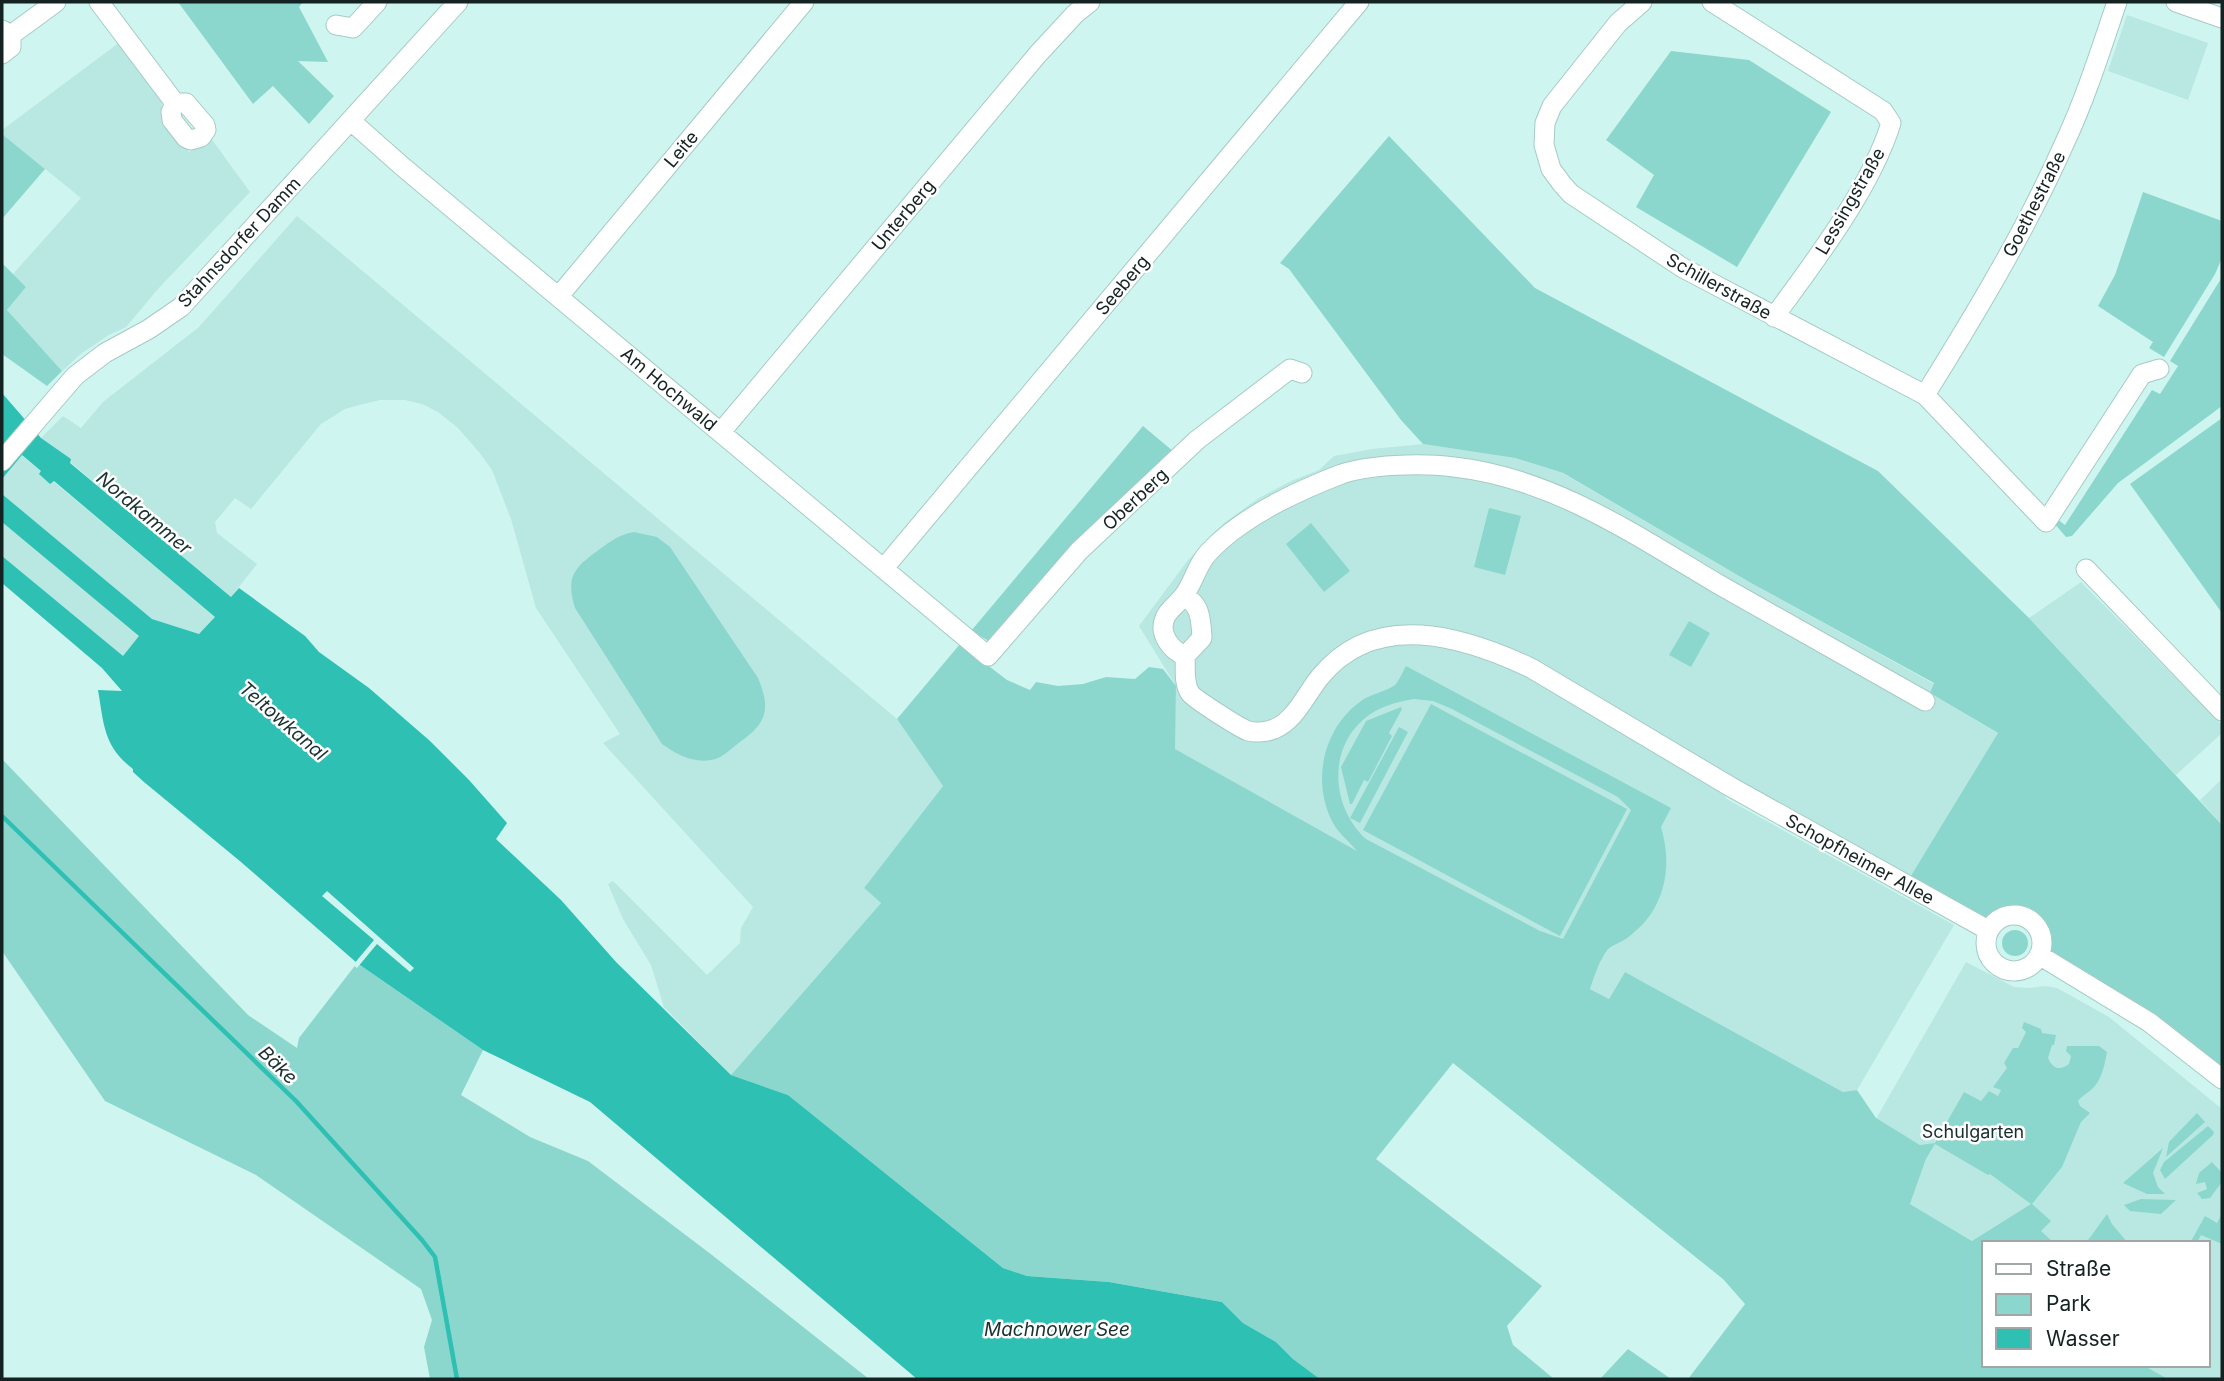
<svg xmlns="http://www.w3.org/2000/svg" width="2224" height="1381" font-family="Inter,sans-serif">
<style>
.built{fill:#b8e8e1}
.green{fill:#8cd7cd;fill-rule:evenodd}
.water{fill:#2dc0b3}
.pier{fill:#cef5ef}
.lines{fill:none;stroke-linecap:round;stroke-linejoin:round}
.stream{stroke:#2dc0b3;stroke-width:4.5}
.minor-casing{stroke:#a5cbc5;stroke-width:21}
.minor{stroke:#fff;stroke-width:19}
.labels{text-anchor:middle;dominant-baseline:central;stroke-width:5;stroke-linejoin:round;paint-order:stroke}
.street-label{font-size:18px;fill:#142321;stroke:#fff}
.park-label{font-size:18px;fill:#172e2b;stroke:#fff}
.water-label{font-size:19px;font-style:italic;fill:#19302e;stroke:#fff}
</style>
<rect width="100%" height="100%" fill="#cef5ef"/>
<path class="built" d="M2127 15 2208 43 2188 100 2108 71Z
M120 42 162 100 161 113 189 152 210 137 250 192 158 289 126 327 109 335 82 353 62 371 7 310 26 287 13 274 81 198 2 134V130Z
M297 216 897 719 943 786 864 888 881 903 731 1075 664 1007 651 965 623 919 608 884 613 881 707 975 740 943 741 928 753 907 603 743 620 734 536 608 511 519 492 470 479 452 458 428 438 412 422 404 405 400H380L359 405 345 409 321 424 251 509 235 498 215 522 217 533 257 564 231 597 70 462V459L41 438 63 416 81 428 103 402 199 327Z
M1423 444 1515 458 1562 473 1751 583 1934 684 1930 693 1999 734 1909 879 1736 778 1725 798 1954 925 1857 1090 1843 1092 1625 972 1609 999 1590 989 1593 978 1360 853 1174 749 1176 686 1139 626 1188 560 1224 523 1259 498 1291 481 1319 470 1334 456 1372 449Z
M21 455 42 472 40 474 50 483 53 481 216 618 199 634 152 619 2 494V479Z
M2 522 140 636 123 657 2 556Z
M2081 582 2222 725V733L2176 775 2029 618Z
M2222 779V825L2200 800Z
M1966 962 2014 987 2030 988 2045 986 2057 988 2109 1017 2222 1109V1379H2168L2143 1365H2208V1243H1984V1248L1910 1204 1926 1159 1935 1144 1920 1145 1876 1119Z"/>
<path class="green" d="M178 2H303L299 7 328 62 298 61 334 96 309 124 273 86 253 104Z
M1671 51 1749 60 1831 112 1737 267 1636 207 1654 175 1606 140Z
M2 134 45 169 2 219Z
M1389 136 1535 288 1878 471 2029 618 2222 825V1079L2041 947C2041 918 2017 906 1993 923L1909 879 1998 733 1930 693 1934 683 1751 583 1563 473 1515 458 1423 444 1401 420 1289 269 1280 263Z
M2143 192 2222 221V258L2215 274 2164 357 2149 348 2153 342 2098 306 2115 275Z
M2 263 26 287 7 310 62 371 47 386 2 354Z
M2222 277V406L2118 483 2072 536 2066 537 2054 523 2057 519 2065 525 2152 390 2160 394 2178 366 2170 361Z
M2222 418V613L2130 484Z
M1143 426 1174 452 989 641 971 631Z
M1489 508 1521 516 1505 575 1474 567Z
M1311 523 1350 571 1324 592 1286 544Z
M634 532 657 537 670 547 758 678C771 709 767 723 740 742 733 747 725 755 718 758 698 766 677 755 662 744L575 608C565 576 575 567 600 549 611 541 620 534 634 532Z
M1689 621 1710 633 1691 667 1669 655Z
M960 644 1007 680 1030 690 1036 682 1058 686 1083 684 1106 677 1135 679 1149 667 1163 669 1176 686 1175 749 1357 851C1350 842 1339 834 1333 823 1311 782 1323 728 1361 701 1370 694 1388 691 1395 685 1399 681 1403 671 1406 666L1671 808 1661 827C1673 867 1665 909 1631 935 1625 941 1614 944 1608 949 1600 959 1594 976 1590 989L1609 999 1625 972 1843 1092 1857 1090 1876 1118 1920 1145 1935 1143 1964 1092 1981 1101 1989 1091 1998 1096 2001 1090 1993 1087 2007 1068 2004 1063 2013 1048H2018L2026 1032 2022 1028 2024 1022 2041 1029 2042 1033 2056 1035 2054 1045H2052L2048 1058C2053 1069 2060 1071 2069 1064L2071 1056 2066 1051 2067 1046H2099L2107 1052C2105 1064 2101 1082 2091 1090 2086 1094 2082 1096 2078 1101L2080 1106 2090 1113 2081 1122 2062 1167 2032 1204 2051 1221 2041 1231 2054 1243H1984V1365H2143L2168 1379H1688L1745 1304 1723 1279 1453 1063 1376 1159 1542 1286 1507 1326 1513 1345 1554 1379H1320L1293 1359 1276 1342 1243 1323 1222 1302 1109 1282 1027 1276 1003 1268 788 1095 731 1075 881 903 864 888 943 786 897 719ZM1414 699 1433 701 1452 709 1618 797 1631 810 1563 939 1540 931 1366 839C1332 808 1327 750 1364 719 1378 707 1395 702 1414 699ZM1935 1144 1988 1175 1990 1174 2031 1204 1972 1241 1910 1204 1926 1159Z
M1431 704 1627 809 1560 936 1363 830Z
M1401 707 1402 709 1389 733 1392 736 1368 782 1364 780 1352 804H1350L1341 767 1366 721Z
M1399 727 1408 732 1360 823 1350 818Z
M2 759 248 1015 297 1048 299 1038 357 963 483 1050 461 1095 530 1137 588 1161 712 1255 869 1379H430L424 1347 432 1320 421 1289 256 1175 105 1101 2 951Z
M2002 943a13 13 0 1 1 26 0a13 13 0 1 1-26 0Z
M2197 1113 2205 1122 2166 1157 2169 1142Z
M2208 1126 2214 1132 2213 1135 2165 1179 2160 1170 2164 1162Z
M2163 1148 2153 1173 2158 1187 2165 1194H2147L2123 1183Z
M2212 1162 2222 1173V1182L2210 1198 2202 1199 2197 1193 2207 1189 2205 1182 2196 1184 2199 1173Z
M2141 1199 2176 1200 2161 1214 2130 1211 2124 1205Z
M2222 1213V1244L2201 1235 2197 1243H2190L2205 1216 2217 1223Z
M2107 1214 2112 1224 2128 1243H2086Z
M1628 1349 1671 1379H1600Z"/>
<path class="water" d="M2 393 41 438 71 459 70 463 231 597 239 588 305 636 319 652 369 688 430 741 469 780 507 823 496 839 561 900 616 962 731 1075 788 1095 1003 1268 1027 1276 1109 1282 1222 1302 1243 1323 1276 1342 1293 1359 1320 1379H917L590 1102 483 1050 357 963 241 862 144 782 133 772V769C103 746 104 724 98 690L122 691 102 668 2 583V556L123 656 139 636 2 522V494L152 619 199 634 215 617 54 481 50 484 39 474 41 471 22 455 2 479Z"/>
<path class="pier" d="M327 891 414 968 410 972 377 944 357 968 353 965 374 940 322 896Z"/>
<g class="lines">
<path class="stream" d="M2 816 296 1101 422 1240 435 1257 457 1379"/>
<defs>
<path id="minor" d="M99 2 175 103
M1642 2 1618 23 1552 106 1545 123 1544 145 1551 169 1562 184 1571 194 1683 268 1925 395 2046 522 2142 374 2159 369
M1712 2 1883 111 1891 123C1871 188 1815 261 1774 317
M2176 2 2222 18
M336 25 353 28 377 2
M2 30 11 35 56 2
M2 54 11 47V35
M175 103H186L205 125 206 130 201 137 191 140 186 138 172 120 171 112Z
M351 121 403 167 988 656 1079 551 1197 440 1290 369 1302 373
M559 296 804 2
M1925 395C1976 313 2026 230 2065 142 2086 97 2101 49 2117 2
M721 432 1038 54 1075 14 1090 2
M2 461 75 376 105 353 149 329 181 307 458 2
M884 568 1359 2
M2086 569 2222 711
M1183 597C1201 602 1201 622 1202 638L1185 656
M1925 701C1856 662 1787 623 1718 584 1635 535 1553 478 1454 467 1423 463 1368 464 1339 475 1295 492 1240 518 1208 553 1196 566 1193 585 1182 598 1176 605 1168 610 1165 618 1158 634 1171 650 1185 656 1186 668 1183 682 1190 693 1194 699 1240 728 1248 731 1255 733 1267 732 1274 729 1295 721 1306 694 1320 677 1375 609 1463 636 1531 668L1731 787 1988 930
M1986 943a28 28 0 1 1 56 0a28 28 0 1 1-56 0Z
M2039 955 2149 1022 2222 1079"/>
</defs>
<use href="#minor" class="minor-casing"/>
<use href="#minor" class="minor"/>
</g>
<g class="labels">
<g class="street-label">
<text transform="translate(681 149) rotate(-50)">Leite</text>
<text transform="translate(1850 201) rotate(-60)">Lessingstraße</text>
<text transform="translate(2034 204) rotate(-63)">Goethestraße</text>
<text transform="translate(903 215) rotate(-50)">Unterberg</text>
<text transform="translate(239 242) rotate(-47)">Stahnsdorfer Damm</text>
<text transform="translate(1122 285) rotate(-50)">Seeberg</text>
<text transform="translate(1719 286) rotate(29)">Schillerstraße</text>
<text transform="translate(669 389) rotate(40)">Am Hochwald</text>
<text transform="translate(1135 499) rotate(-43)">Oberberg</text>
<text transform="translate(1860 859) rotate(29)">Schopfheimer Allee</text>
</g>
<g class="park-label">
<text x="1973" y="1131">Schulgarten</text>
</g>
<g class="water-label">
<text transform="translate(144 513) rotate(40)">Nordkammer</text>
<text transform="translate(283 721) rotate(41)">Teltowkanal</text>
<text transform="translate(278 1065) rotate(44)">Bäke</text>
<text x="1057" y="1329">Machnower See</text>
</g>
</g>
<rect width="2224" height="1381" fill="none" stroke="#142321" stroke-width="7"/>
<rect x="1982" y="1241" width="228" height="126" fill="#ffffff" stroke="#a1a7a6" stroke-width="2"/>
<rect x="1996" y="1264" width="35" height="10" fill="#ffffff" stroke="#a1a7a6" stroke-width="2"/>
<text x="2046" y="1276" font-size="21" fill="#142321">Straße</text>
<rect x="1996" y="1294" width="35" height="21" fill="#8cd7cd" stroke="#a1a7a6" stroke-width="2"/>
<text x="2046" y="1311" font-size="21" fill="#142321">Park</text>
<rect x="1996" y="1328" width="35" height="21" fill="#2dc0b3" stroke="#a1a7a6" stroke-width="2"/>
<text x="2046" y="1346" font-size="21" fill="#142321">Wasser</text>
</svg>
